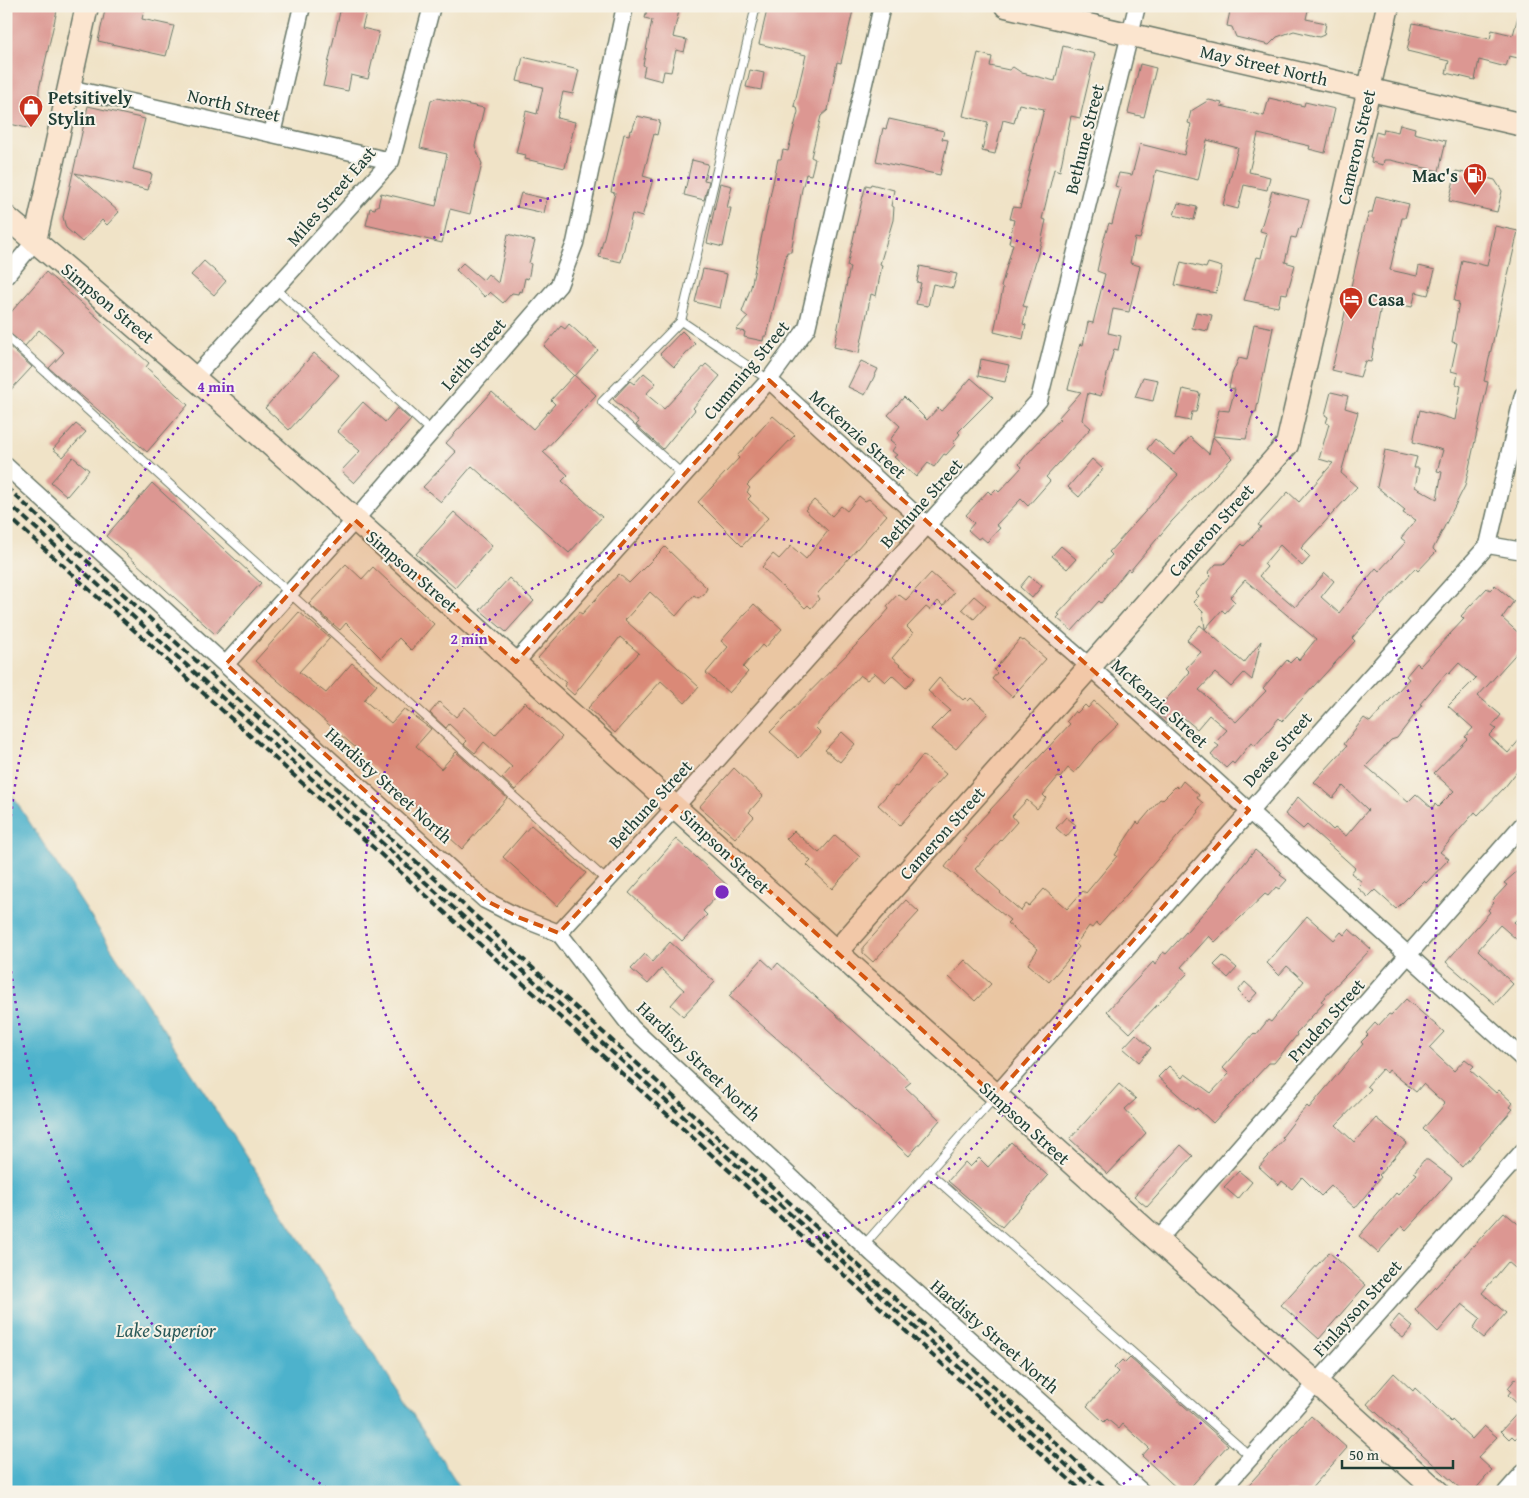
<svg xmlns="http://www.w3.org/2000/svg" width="1529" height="1498" font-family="'Gentium Book Plus',serif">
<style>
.water{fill:#4db2cc;stroke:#367880}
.building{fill:#dc9792;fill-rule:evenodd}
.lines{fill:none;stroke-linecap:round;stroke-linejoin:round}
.lane-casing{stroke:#687767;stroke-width:10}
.street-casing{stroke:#687767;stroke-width:19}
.secondary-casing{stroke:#687767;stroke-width:25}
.lane{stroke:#fff;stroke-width:8}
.street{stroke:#fff;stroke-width:16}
.secondary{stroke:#fbe5cf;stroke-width:22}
.rail{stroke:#1f3d34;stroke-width:4;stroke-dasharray:8 4;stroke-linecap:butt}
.marked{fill:#d45610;fill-opacity:0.2;stroke:#d45610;stroke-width:4;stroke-dasharray:10 6;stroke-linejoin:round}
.ring{fill:none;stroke:#7b2cbf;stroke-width:2.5;stroke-dasharray:2.5 5}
.labels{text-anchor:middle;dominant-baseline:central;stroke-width:4;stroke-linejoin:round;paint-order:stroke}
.street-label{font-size:18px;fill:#1f3d34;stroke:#f7f3e8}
.poi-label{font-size:18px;font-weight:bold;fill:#1f3d34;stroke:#f7f3e8;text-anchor:start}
.water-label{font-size:19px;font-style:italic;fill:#2a5a5a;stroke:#f7f3e8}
.centre{fill:#7b2cbf;stroke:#f7f3e8;stroke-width:2.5}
.ring-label{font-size:15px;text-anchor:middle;font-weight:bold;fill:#7b2cbf;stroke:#f7f3e8;stroke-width:4;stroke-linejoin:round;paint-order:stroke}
</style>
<rect width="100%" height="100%" fill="#f7f3e8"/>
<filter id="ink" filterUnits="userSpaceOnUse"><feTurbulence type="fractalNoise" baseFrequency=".02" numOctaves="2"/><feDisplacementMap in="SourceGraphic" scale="10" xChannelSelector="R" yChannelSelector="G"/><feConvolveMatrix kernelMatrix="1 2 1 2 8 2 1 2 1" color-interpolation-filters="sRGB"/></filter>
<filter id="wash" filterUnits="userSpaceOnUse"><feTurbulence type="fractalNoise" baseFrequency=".0096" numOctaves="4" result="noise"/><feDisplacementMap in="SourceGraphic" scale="20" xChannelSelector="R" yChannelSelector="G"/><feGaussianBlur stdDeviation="1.12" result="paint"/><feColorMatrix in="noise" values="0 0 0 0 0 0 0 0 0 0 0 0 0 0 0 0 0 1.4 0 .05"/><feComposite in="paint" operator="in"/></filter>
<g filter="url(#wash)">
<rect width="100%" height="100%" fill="#f0e3c7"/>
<path class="water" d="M6 786 463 1492H6Z"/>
<g id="blocks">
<path class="building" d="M6 6H58L39 89 38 120 33 118 31 129 6 123Z
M106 6H145L142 19 174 26 166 56 98 41Z
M648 6H680L673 37 687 40 684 52 676 50 671 72 664 71 662 81 643 76 645 66 643 65 652 20 645 18Z
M768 6H854L841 63 837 62 828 110 821 116 811 157 815 159 811 175 806 174 802 189 791 252H787L767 336H764L763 341 744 337 745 332 736 330 748 317 742 312 751 287 778 159H781L783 150 788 151 798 112 797 107 794 106 806 55 759 44Z
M1231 6H1309L1306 19 1326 23 1324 35 1319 37 1294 31 1277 37 1269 45 1236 37 1232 27 1227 26Z
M341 7 366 13 362 28 379 32 368 79 351 75 348 91 323 86Z
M1519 13H1523V59L1509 56 1506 67 1479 60 1475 80 1446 73 1449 61 1407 51 1413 23 1490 39 1492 30 1513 35Z
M1063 46 1095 54 1080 118 1071 116 1060 171 1054 169 1042 219 1046 220 1041 243 1023 306 1027 307 1023 324 1026 325 1023 339 994 332 1003 288 1001 287 1013 244 1009 243 1014 220 1010 219 1013 207 1020 208 1044 109 1019 104 1014 123 1003 120 995 154 982 151 988 122 963 116 978 53 992 57 990 66 1009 70 1013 67 1022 73 1055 81Z
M523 57 579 70 573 94 563 92 557 118 575 122 565 168 525 159 526 155 516 153 526 111 537 114 543 87 517 81Z
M1140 64 1156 68 1144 117 1128 113Z
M750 70 764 73 761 90 746 87Z
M437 98 484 108 475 146 482 164 470 214 450 209 442 243 366 225 370 208 375 209 376 206H378L381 193 436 206 447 154 420 148 431 101Z
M1269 98 1304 106 1305 102 1335 109 1325 153 1309 149 1310 146 1258 134 1249 172 1270 177 1267 190 1244 185 1238 209 1223 205 1238 148 1207 140 1198 180 1156 170 1143 229 1140 239 1135 238 1130 263 1140 266 1129 312 1113 309 1108 333 1121 336 1118 350 1114 349 1101 396 1088 393 1082 420 1091 428 1046 477 1050 481 1028 506 1021 499 996 525 1000 528 987 542 981 537 978 539 968 530 974 523 966 515 988 491 991 494 996 489 999 492 1022 467 1019 464 1026 455 1060 419 1058 418 1081 392 1068 389 1080 344 1083 345 1088 322 1093 323 1105 274 1097 271 1104 239 1109 223 1112 224 1121 188 1115 186 1119 173 1132 175 1140 144 1184 155 1191 124 1188 123 1191 111 1209 100 1222 103 1221 106 1264 116Z
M88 106 145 119 133 169 152 174 148 190 75 173 119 212 107 225 102 220 82 242 66 228 63 217Z
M637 116 660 121 657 135 654 134 643 176 653 179 642 217 632 214 621 262 599 257 615 193 611 192 624 134 629 135 630 130 632 131Z
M889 119 944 131 942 139 948 140 940 175 876 161 883 128 886 129Z
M1400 124 1415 128 1414 133 1446 141 1439 171 1390 160H1384L1383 165 1371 162 1372 158 1370 157 1376 132 1383 134 1384 129 1398 132Z
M692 160 708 164 704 180 709 181 704 200 684 195Z
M1456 171 1495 180 1502 191 1497 212 1449 201Z
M720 183 732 186 727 208H731L723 247 707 243Z
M871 184 894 190 891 206 894 207 893 220 880 264 882 265 876 296 871 294 859 353 834 347 850 267 847 266 862 200 866 185 870 186Z
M1272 191 1309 200 1301 229 1299 228 1296 238 1291 237 1285 262 1295 265 1287 294 1281 293 1278 307 1244 300 1257 257 1261 258 1267 233 1260 231Z
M521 193 547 199 544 213 517 207Z
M1376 196 1409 204 1405 218H1402L1390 270 1417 276 1419 266 1435 270 1428 295 1416 292 1412 307 1382 300 1371 362 1365 361 1360 377 1332 370 1364 229 1369 213H1372Z
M1178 203 1197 207 1194 220 1174 215Z
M1495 226 1518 231 1484 381 1488 382 1465 486 1433 549 1436 552 1418 571 1415 568 1352 638 1355 641 1282 721 1279 718 1255 746 1251 743 1234 764 1232 762 1226 768 1211 755 1219 746 1215 743 1227 730 1209 715 1197 729 1178 713 1169 723 1156 711 1190 672 1186 668 1201 652 1187 640 1200 625 1244 663 1261 641 1252 680 1244 673 1231 687 1215 673 1199 690 1236 722 1266 691 1263 688 1287 660 1290 663 1296 657 1299 660 1316 639 1245 580 1230 597 1235 602 1225 613 1222 610 1205 629 1203 612 1193 602 1199 596 1196 593 1211 576 1208 573 1216 564H1224L1242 544 1244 546 1261 527 1258 525 1288 492 1299 502 1333 463 1319 459 1329 424 1326 423 1328 417 1325 415 1331 392 1348 396 1345 408 1358 412 1341 473 1357 487 1301 548 1310 557 1302 566 1280 545 1264 564 1267 567 1259 576 1295 607 1325 573 1334 581 1321 597 1339 613 1376 568 1379 571 1406 542 1401 538 1416 520 1403 513 1405 510 1377 487 1385 450 1417 457 1414 468H1419L1415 487 1437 499 1442 472 1437 471 1443 450 1413 442 1417 423 1420 410 1455 420 1461 386 1456 384 1458 373 1451 371 1457 343 1452 342 1459 302 1454 301 1462 260 1487 266Z
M508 234 535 241 529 263 531 264 529 275 528 279 525 278 522 292 519 291 518 294 512 293 503 303 490 292 485 297 456 270 463 263 483 280 488 274 498 283Z
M204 261 226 281 214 295 191 275Z
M1181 262 1206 268 1208 263 1222 267 1216 293 1175 285Z
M920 266 957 274 953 288 933 284 928 306 916 304 921 283 917 282Z
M703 269 727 274 720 308 695 302Z
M46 272 149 363 146 367 188 405 147 452 49 368 64 352 39 330 25 346 6 330V318Z
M1196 312 1212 315 1208 331 1192 328Z
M569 324 598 350 575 376 544 346 561 326 565 329Z
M1254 324 1273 328 1256 412H1254L1251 419 1246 439 1213 436 1219 410 1229 411 1235 389 1229 388 1232 374 1239 358 1247 360Z
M682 331 695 344 674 367 660 354Z
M6 344 32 367 6 395Z
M314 353 339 375 289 430 265 408Z
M981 359 1009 365 1005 382 978 376Z
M861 361 878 369 865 395 848 387Z
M706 364 720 376 693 408 695 410 663 449 636 425 639 422 613 399 630 381 634 384 644 373 656 383 646 394 664 409Z
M574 375 596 395 543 452 568 475 562 481 602 517 569 553 472 466 441 502 423 487 456 452 446 443 492 392 533 429 555 404 551 400Z
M1143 377 1158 380 1153 401 1135 397Z
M971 378 993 397 958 432 960 434 953 443 955 445 946 455 944 454 934 467 928 463 916 477 894 457 897 455 892 451 896 445 890 440 900 426 888 415 904 397 927 420 938 408 941 411 945 408Z
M1183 389 1200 393 1196 412H1192L1190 421 1176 418Z
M363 402 385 422 397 408 411 420 354 483 341 471 360 451 337 431Z
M773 416 795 435 747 485 750 488 747 492 751 496 748 499 768 518 742 546 698 502 739 458 737 456Z
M76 424 86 432 63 457 53 449Z
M1190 437 1209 454 1213 437 1232 458 1172 521 1130 571 1128 569 1101 603 1099 601 1072 631 1057 618 1060 615 1058 614 1112 555 1109 552 1178 475 1147 449 1155 439 1174 455Z
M73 457 89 470 67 496 51 482Z
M1092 459 1103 469 1079 497 1068 487Z
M152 483 261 583 215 634 106 536Z
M859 496 865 501 869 499 887 515 818 593 817 596 819 599 811 608 808 605 805 608 762 567 773 554 779 559 791 546 806 559 828 531 805 510 814 500 832 516 841 506 847 511Z
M454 512 492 546 455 588 416 554Z
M1061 546 1076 559 1067 569 1052 556Z
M665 547 707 588 704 594 698 598 694 595 676 616 650 592 625 620 699 687 685 703 661 681 615 733 588 708 639 653 620 637 574 695 564 686 566 683 538 658 579 612 582 614 619 574 629 583Z
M346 564 362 579 373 567 434 624 411 650 399 638 381 658 346 623 340 630 309 604Z
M931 573 954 593 943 606 938 601 930 610 926 607 907 627 913 633 910 637 892 658 915 678 906 688 892 675 885 682 875 673 867 680 860 675 815 727 821 733 799 758 770 732 866 635 889 609 887 606 898 594 906 600Z
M1029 576 1042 586 1032 598 1020 587Z
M509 578 534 601 506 632 480 610Z
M1495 585 1514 601 1502 618 1523 637V646L1478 696 1501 715 1492 726 1496 729 1489 736 1508 753 1523 736V764L1505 787 1478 815 1475 812 1440 852 1449 859 1426 883 1424 881 1396 909 1375 890 1368 897 1358 888 1362 882 1351 873 1355 868 1307 825 1303 829 1285 814 1298 797 1333 830 1335 828 1346 836 1368 810 1343 786 1333 798 1314 782 1347 746 1344 744 1356 728 1364 718 1370 722 1409 679 1406 676 1417 663 1420 666 1464 619 1461 616 1470 606 1487 588 1490 590ZM1459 663 1476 678 1448 706 1473 728 1465 737 1467 739 1434 773 1454 791 1438 807 1435 804 1432 808 1416 794 1408 802 1366 766 1391 740 1397 738 1422 705 1420 704 1447 672 1449 674Z
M974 596 986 606 974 619 962 609Z
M754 604 782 629 765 648 762 645 743 667 748 672 729 693 706 673 728 647 721 641Z
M299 612 330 638 299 672 326 693 352 663 377 685 364 700 391 723 404 709 431 729 416 746 441 769 456 752 507 798 462 849 361 756 363 754 255 661Z
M1020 639 1023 641 1024 640 1046 659 1012 697 992 679 997 673 994 670Z
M939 678 963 700 965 698 968 701 971 698 988 713 956 749 931 729 950 710 928 691Z
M1094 701 1119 724 1097 745 1074 773 1068 768 1060 778 1058 777 1043 795 1046 798 1037 809 1027 800 1012 816 1017 822 975 869 1001 892 1000 893 1021 911 1026 904 1029 906 1044 889 1067 909 1083 891 1086 893 1117 856 1115 855 1137 822 1139 824 1160 799 1162 800 1176 786 1178 788 1183 781 1199 795 1197 798 1203 803 1197 811 1199 812 1099 926 1096 923 1092 928 1089 926 1076 944 1079 947 1049 982 1028 964 1038 949 1007 923 1010 920 945 867 966 839 964 838 1070 724 1067 721 1075 711 1077 713 1085 705 1088 708Z
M439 702 456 717 465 707 495 735 525 702 562 737 515 790 502 778 512 767 484 742 475 753 464 744 467 741 449 724 446 728 430 713Z
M842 732 855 744 840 762 825 750Z
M923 755 946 774 900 825 878 805 895 786 897 787Z
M734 768 763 796 749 812 754 817 735 838 699 807Z
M1066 817 1076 825 1066 837 1056 828Z
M531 825 586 873 557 906 503 857Z
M794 831 819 853 835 835 860 857 832 889 807 865 811 861 786 839Z
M676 839 727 885 703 911 707 915 682 941 629 893Z
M1255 850 1282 873 1280 875 1287 880 1279 889 1276 887 1268 896 1265 894 1215 942 1209 936 1181 967 1188 973 1130 1033 1107 1011 1153 962 1155 965 1163 952 1166 954 1217 898Z
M1523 866V913L1514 922 1523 930V945L1500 925 1478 950 1513 984 1495 1004 1446 962 1490 912 1488 910 1494 903 1492 901 1507 885 1504 883Z
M906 900 919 912 873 962 863 953V947Z
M1307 916 1334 940 1341 932 1344 935 1349 929 1371 949 1321 1001 1324 1003 1300 1029 1296 1033 1297 1035 1274 1063H1269L1213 1123 1197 1108 1195 1110 1158 1077 1169 1066 1182 1078 1185 1074 1211 1093 1229 1074 1223 1068 1254 1033 1256 1035 1268 1020 1271 1022 1304 981 1287 966 1279 975 1267 963Z
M670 942 715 982 683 1016 671 1005 684 990 661 969 648 984 631 969 645 954 652 962Z
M1223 956 1237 968 1228 978 1214 965Z
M762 959 773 969 778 963 911 1082 905 1087 940 1120 909 1156 729 996Z
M965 960 991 984 975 1001 949 977Z
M1245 982 1257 993 1249 1002 1238 991Z
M1406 999 1444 1032 1429 1048 1454 1071 1465 1059 1474 1066 1470 1070 1496 1093 1499 1090 1513 1103 1510 1107 1513 1109 1462 1167 1423 1129 1445 1104 1423 1084 1416 1092 1389 1070 1387 1073 1382 1069 1367 1086 1371 1089 1336 1125 1354 1142 1376 1118 1407 1143 1379 1175 1381 1177 1355 1208 1331 1186 1321 1196 1302 1177 1292 1189 1282 1181 1279 1185 1259 1167 1284 1139 1282 1137 1299 1115 1307 1106 1309 1108 1363 1044 1361 1042 1368 1035 1366 1033 1375 1023 1378 1026 1389 1014 1391 1015Z
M1136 1034 1151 1048 1139 1062 1123 1048Z
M1119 1084 1136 1099 1125 1109 1146 1133 1108 1174 1070 1139Z
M1011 1142 1048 1176 1002 1227 948 1181 965 1162 970 1167 979 1158 988 1167Z
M1181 1145 1193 1156 1147 1207 1134 1196Z
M1424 1160H1428L1452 1178 1416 1219 1406 1230 1402 1226 1378 1253 1359 1236 1396 1193 1398 1195 1417 1174 1414 1172Z
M1239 1171 1252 1182 1238 1199 1224 1187Z
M1504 1212 1523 1228V1260L1515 1268 1508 1262 1482 1293 1506 1313 1484 1338 1473 1329 1480 1318 1462 1304 1438 1332 1415 1310Z
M1329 1252 1366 1285 1319 1339 1281 1305Z
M1399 1315 1413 1327 1403 1338 1389 1327Z
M1130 1358 1228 1445 1186 1492H1181L1142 1456 1149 1448 1123 1424 1119 1429 1107 1419 1104 1422 1087 1406 1118 1372 1114 1368 1122 1360 1125 1363Z
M1394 1373 1413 1391 1415 1388 1451 1422 1452 1420 1472 1439 1484 1426 1497 1437 1478 1457 1492 1470 1473 1492H1464L1367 1404Z
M1523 1377V1431L1515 1439 1512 1436 1509 1439 1501 1431 1522 1408 1508 1395 1511 1391 1508 1388 1516 1378 1519 1381Z
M1311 1416 1347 1448 1308 1492H1242Z"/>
</g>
</g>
<g filter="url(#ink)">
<use href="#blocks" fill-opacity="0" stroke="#687767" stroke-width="1"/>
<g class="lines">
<defs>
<path id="lane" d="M276 289 432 432
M681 321 769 380
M6 336 607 881
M683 475 602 402 681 321 756 6
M928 1172 1251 1457
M864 1245 994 1098"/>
<path id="street" d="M69 88 391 161
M272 134 302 6
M6 276 35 241
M195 377 391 161 432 6
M769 380 928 526 1090 667 1523 1059
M6 466 485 900 518 917 559 933 632 1028 873 1254 1142 1492
M1488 545 1523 551
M516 662 769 380 807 328 882 6
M226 664 355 520 559 285 575 243 625 6
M559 933 676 806 1039 400 1137 6
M995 1096 1488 545 1523 395
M1158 1240 1523 824
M1220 1492 1523 1151
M1506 1492 1523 1473"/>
<path id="secondary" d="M1006 6 1523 125
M6 217C265 434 513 662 764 887 988 1089 1214 1290 1438 1492
M35 241 87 6
M836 952 1287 445 1388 6"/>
</defs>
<use href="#lane" class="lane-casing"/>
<use href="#street" class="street-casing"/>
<use href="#secondary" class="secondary-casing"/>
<use href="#lane" class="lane"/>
<use href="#street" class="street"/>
<use href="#secondary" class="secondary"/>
<path class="rail" d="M6 487 848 1256 1110 1492
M6 501 1096 1492
M6 514 1083 1492"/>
</g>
</g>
<path class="marked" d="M769 380 1249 810 995 1096 676 806 559 933 518 917 485 900 226 664 355 520 516 662Z"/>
<g class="ring">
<circle cx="722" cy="892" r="358"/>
<path d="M333 1492A715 715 0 1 1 1111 1492"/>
</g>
<defs>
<symbol id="shop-pin" viewBox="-11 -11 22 30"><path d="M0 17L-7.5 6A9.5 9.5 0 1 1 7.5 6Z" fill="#c8321e" stroke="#f7f3e8"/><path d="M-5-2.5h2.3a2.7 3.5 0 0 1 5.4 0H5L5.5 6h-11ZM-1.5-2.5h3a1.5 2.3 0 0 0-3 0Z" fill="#fff"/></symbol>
<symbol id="fuel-pin" viewBox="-11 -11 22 30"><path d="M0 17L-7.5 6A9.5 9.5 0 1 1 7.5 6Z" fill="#c8321e" stroke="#f7f3e8"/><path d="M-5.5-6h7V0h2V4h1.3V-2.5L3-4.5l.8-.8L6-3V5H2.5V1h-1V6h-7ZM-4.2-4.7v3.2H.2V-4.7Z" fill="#fff"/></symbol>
<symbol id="hotel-pin" viewBox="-11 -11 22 30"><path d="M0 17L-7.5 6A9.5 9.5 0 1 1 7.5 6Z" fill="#c8321e" stroke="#f7f3e8"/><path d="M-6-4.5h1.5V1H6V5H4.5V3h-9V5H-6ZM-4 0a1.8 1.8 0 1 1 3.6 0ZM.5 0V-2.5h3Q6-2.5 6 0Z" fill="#fff"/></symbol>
</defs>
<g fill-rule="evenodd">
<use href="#shop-pin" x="17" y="93" width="28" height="38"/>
<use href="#fuel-pin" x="1461" y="161" width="28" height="38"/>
<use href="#hotel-pin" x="1337" y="285" width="28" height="38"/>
</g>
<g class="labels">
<g class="street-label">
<text transform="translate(1264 65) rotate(13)">May Street North</text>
<text transform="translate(234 105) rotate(13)">North Street</text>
<text transform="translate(1084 139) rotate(-76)">Bethune Street</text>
<text transform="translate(1356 147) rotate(-77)">Cameron Street</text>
<text transform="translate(331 196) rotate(-49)">Miles Street East</text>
<text transform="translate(108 303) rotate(40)">Simpson Street</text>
<text transform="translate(473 354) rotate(-49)">Leith Street</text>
<text transform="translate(746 370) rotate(-50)">Cumming Street</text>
<text transform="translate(858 434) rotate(42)">McKenzie Street</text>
<text transform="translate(921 503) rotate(-48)">Bethune Street</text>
<text transform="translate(1211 530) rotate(-48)">Cameron Street</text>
<text transform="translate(412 571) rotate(41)">Simpson Street</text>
<text transform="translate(1160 703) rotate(42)">McKenzie Street</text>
<text transform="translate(1277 749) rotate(-48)">Dease Street</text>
<text transform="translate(389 785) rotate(42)">Hardisty Street North</text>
<text transform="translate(650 804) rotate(-47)">Bethune Street</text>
<text transform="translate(942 833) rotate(-48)">Cameron Street</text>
<text transform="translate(725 851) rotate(43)">Simpson Street</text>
<text transform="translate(1326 1020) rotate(-48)">Pruden Street</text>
<text transform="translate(699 1061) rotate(44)">Hardisty Street North</text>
<text transform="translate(1025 1123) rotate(42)">Simpson Street</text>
<text transform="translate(1357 1308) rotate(-48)">Finlayson Street</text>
<text transform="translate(995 1336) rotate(41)">Hardisty Street North</text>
</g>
<g class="poi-label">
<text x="48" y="97">Petsitively<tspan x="48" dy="21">Stylin</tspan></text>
<text x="1458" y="175" text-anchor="end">Mac's</text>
<text x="1368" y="299">Casa</text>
</g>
<g class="water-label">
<text x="166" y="1330">Lake Superior</text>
</g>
</g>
<circle cx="722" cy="892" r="8" class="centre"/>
<g class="ring-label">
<text x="216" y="392">4 min</text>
<text x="469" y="644">2 min</text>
</g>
<rect width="1529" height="1498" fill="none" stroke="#f7f3e8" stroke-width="25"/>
<path d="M1342 1460v8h111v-8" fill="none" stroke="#1f3d34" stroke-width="2.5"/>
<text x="1349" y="1460" font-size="15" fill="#1f3d34" stroke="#f7f3e8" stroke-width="4" paint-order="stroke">50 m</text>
</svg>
